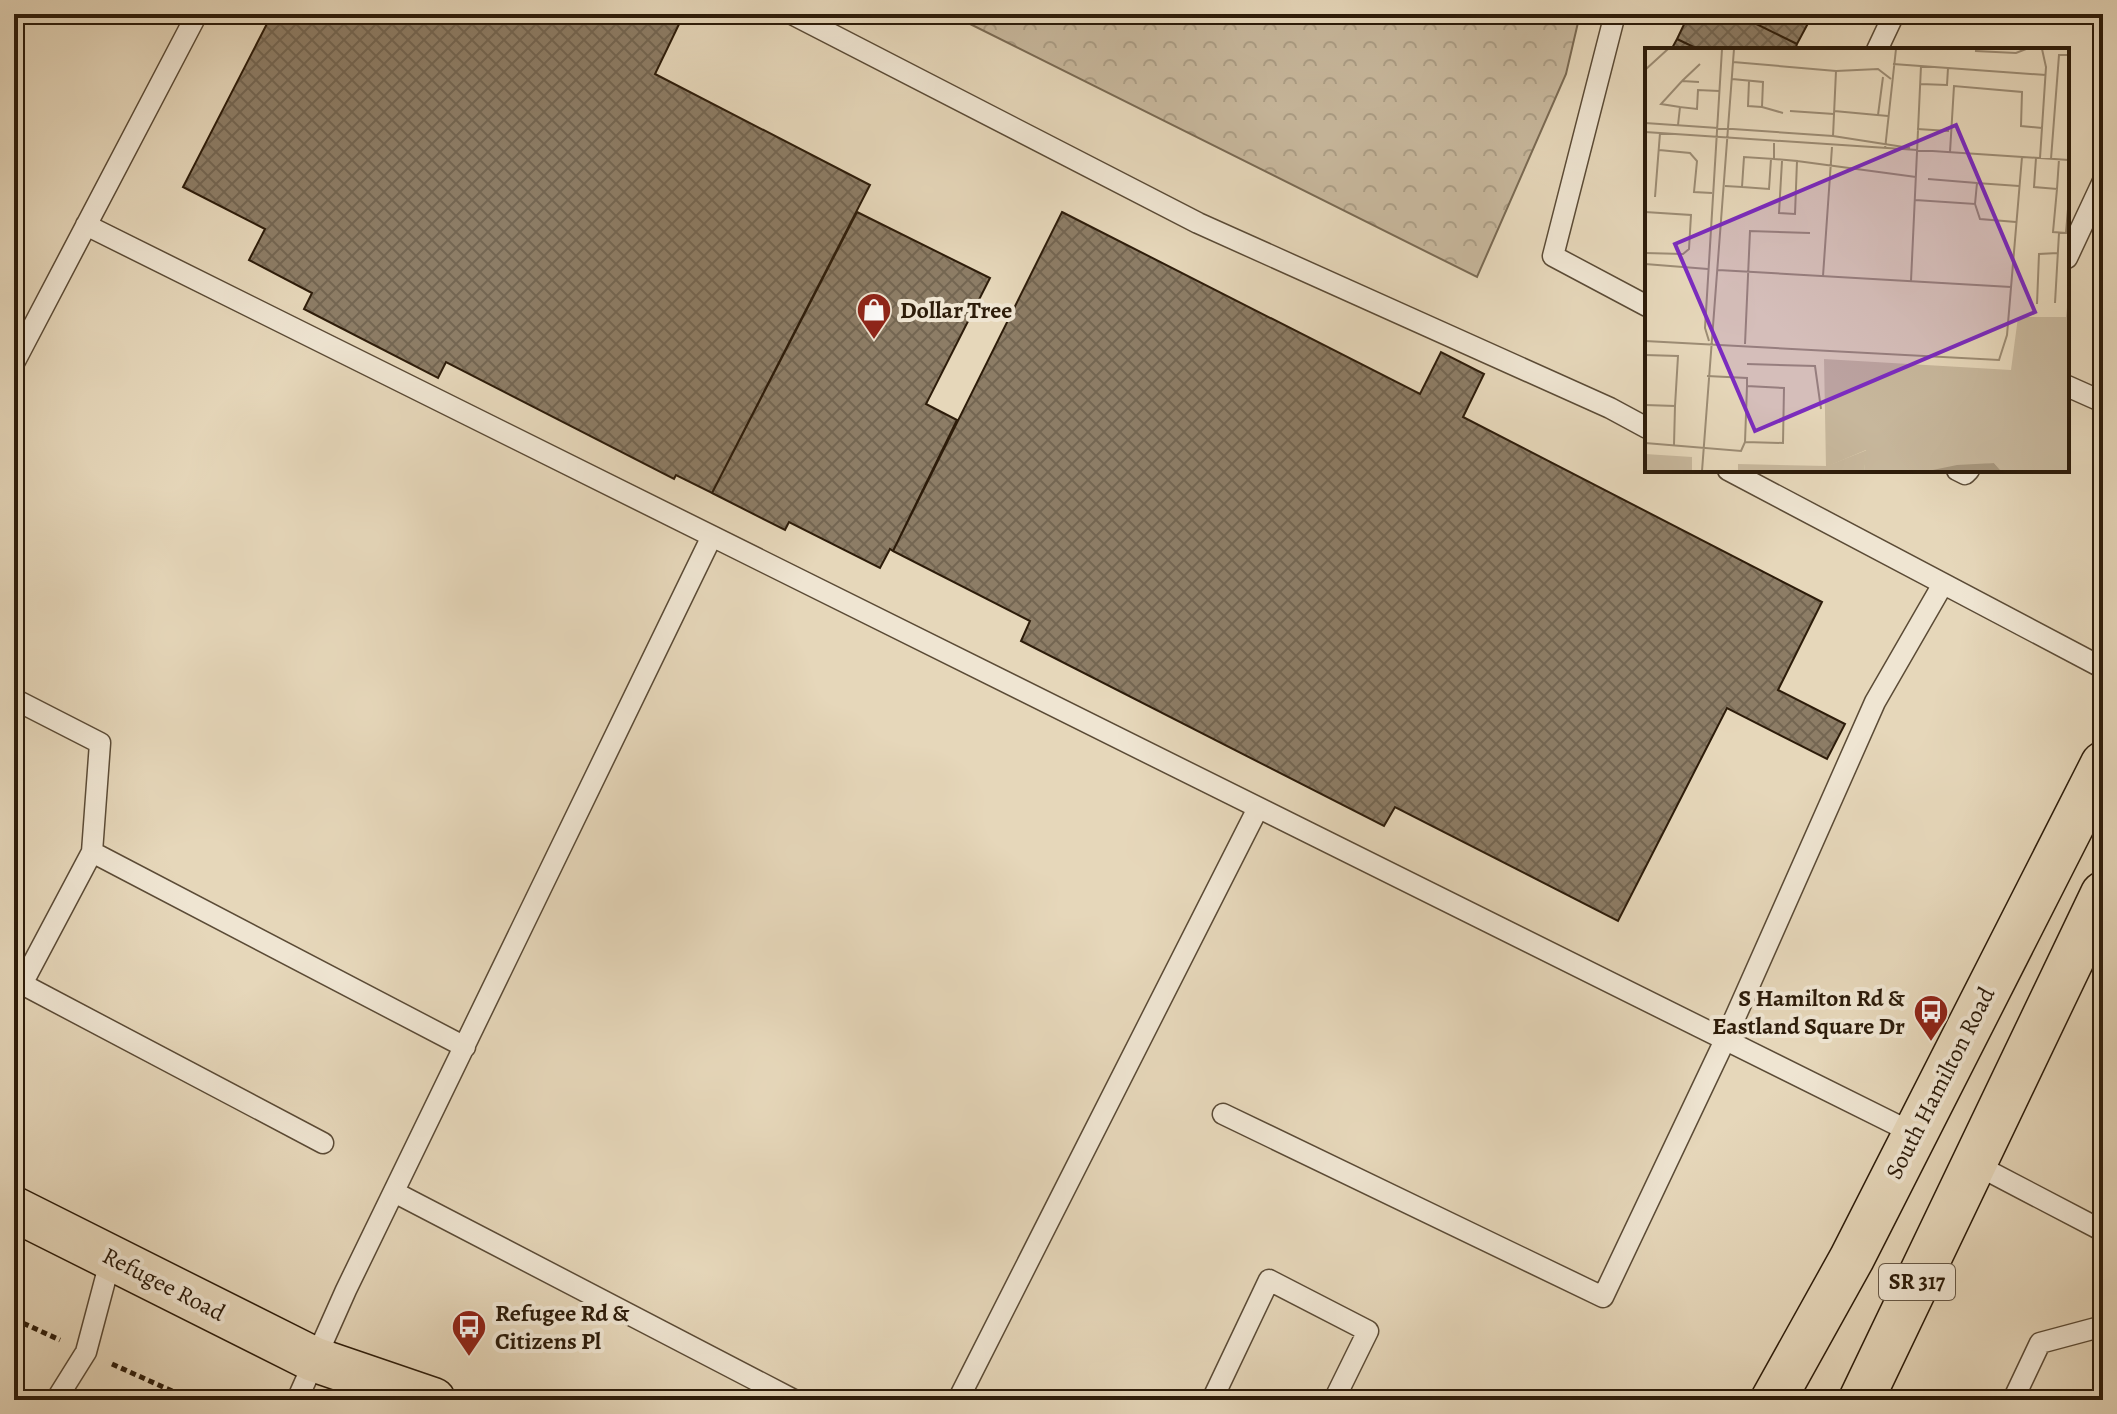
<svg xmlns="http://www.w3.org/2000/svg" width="2117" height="1414" font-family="Alegreya,serif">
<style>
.forest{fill:url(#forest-crowns);stroke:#7a6a53;stroke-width:2}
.building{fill:url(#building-cross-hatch);stroke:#2d1c0a;stroke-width:2}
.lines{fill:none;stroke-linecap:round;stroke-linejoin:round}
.service-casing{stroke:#5b4b36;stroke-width:23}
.primary-casing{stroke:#2d1c0a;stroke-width:47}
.path{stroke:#2d1c0a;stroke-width:5;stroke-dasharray:6 4;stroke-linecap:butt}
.service{stroke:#efe5d2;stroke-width:20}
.primary{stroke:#e6d7ba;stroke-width:44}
.labels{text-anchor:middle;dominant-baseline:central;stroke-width:8;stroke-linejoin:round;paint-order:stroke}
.shield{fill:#efe5d2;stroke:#675846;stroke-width:2}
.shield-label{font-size:22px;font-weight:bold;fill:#2d1c0a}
.poi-label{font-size:24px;font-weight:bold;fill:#2d1c0a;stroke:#efe5d2;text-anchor:start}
.street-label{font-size:24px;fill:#2d1c0a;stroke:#efe5d2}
.inset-road{fill:none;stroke:#9c8c74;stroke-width:2}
.view{fill:#7b2cbf;fill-opacity:0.15;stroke:#7b2cbf;stroke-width:4}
.inset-edge{fill:none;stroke:#2d1c0a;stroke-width:4}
</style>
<defs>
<pattern id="forest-crowns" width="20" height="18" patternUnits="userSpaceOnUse" patternTransform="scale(2)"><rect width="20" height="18" fill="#c7b79c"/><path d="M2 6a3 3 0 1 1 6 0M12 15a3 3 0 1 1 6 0" fill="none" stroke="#ab9d85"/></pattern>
<pattern id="building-cross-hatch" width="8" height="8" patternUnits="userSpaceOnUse" patternTransform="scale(2)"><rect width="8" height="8" fill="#8d7d66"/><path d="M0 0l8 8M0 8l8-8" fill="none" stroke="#746652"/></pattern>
</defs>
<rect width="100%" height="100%" fill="#e6d7ba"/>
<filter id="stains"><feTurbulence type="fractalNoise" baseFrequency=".0025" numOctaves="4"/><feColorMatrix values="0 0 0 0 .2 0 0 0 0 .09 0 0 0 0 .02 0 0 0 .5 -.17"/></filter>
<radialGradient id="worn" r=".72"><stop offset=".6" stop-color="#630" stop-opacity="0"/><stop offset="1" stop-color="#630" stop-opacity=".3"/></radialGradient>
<path class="forest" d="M950 14H1580L1566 74 1477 277Z"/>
<path class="building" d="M272 14H679L683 16 655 74 870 185 712 493 676 475 674 479 446 362 438 378 304 309 312 293 249 260 265 229 183 187Z
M1689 14H1736L1797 44 1795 50H1700L1677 39Z
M1736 14H1813L1797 44Z
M1677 39 1700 50H1671Z
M857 212 990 278 926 404 957 420 893 551 890 549 880 568 789 522 785 530 712 493Z
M1062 212 1420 394 1441 352 1484 374 1463 417 1822 602 1778 690 1845 724 1827 759 1727 708 1618 921 1395 807 1384 826 1021 641 1030 621 893 551Z"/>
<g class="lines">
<defs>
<path id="service" d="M792 14 1198 223 1610 408 1647 428
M1615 14 1553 256 1647 306
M1877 50 1894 14
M86 225 1915 1134
M2067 258 2103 181
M14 363 197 14
M2067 386 2103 402
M1728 470 2103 668
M1957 470 1965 474 1969 470
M14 699 100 743 92 852
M14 980 22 984 92 852 465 1047
M22 984 323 1143
M1223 1114 1603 1297 1725 1040 1875 702 1943 584
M1973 1163 2103 1231
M394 1192 794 1400
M56 1400 86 1352 111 1258
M297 1400 346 1290 712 536
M958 1400 1258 808
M1212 1400 1269 1280 1368 1331 1334 1400
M2013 1400 2040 1343 2096 1328 2103 1331"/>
<path id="primary" d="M14 1209 313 1359 433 1400
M1773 1400 1852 1258 2103 764
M1861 1400 2103 894"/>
</defs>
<use href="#service" class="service-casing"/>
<use href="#primary" class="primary-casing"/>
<path class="path" d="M14 1319 60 1340
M112 1364 192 1400"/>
<use href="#service" class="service"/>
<use href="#primary" class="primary"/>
</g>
<defs>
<symbol id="shop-pin" viewBox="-11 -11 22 30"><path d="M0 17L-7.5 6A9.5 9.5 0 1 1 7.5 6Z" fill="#8f2418" stroke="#efe5d2"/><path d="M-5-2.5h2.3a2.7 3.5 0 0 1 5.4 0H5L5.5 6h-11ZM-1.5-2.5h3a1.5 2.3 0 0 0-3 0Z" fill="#fff"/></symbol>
<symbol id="bus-pin" viewBox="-11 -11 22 30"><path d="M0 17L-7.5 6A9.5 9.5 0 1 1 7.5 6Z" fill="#8f2418" stroke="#efe5d2"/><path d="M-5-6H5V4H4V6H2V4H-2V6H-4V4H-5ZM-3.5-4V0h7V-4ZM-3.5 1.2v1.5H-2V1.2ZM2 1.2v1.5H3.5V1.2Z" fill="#fff"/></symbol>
</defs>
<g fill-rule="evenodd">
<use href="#shop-pin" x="854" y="290" width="40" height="54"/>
<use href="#bus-pin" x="1911" y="992" width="40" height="54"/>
<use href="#bus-pin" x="449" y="1307" width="40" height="54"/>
</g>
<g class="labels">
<rect class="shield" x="1879" y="1264" width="76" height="36" rx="6"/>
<g class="shield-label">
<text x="1917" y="1282">SR 317</text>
</g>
<g class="poi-label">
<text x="900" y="310">Dollar Tree</text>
<text x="1905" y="998" text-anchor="end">S Hamilton Rd &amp;<tspan x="1905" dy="28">Eastland Square Dr</tspan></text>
<text x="495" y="1313">Refugee Rd &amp;<tspan x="495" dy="28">Citizens Pl</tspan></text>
</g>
<g class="street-label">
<text transform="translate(1940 1083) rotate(-63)">South Hamilton Road</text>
<text transform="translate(164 1284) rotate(27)">Refugee Road</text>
</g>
</g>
<g transform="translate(1645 48)">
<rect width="424" height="424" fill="#e6d7ba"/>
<path d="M424 240V423H356L349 415 283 423H219L221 402 181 419 179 311 366 322 373 269H421ZM0 406 47 409V423H0Z" fill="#c7b79c"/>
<path d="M222 402 219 423H93V416L182 418Z" fill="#c7b79c"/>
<path d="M349 415 356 423H283L312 417Z" fill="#a7977e"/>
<path class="inset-road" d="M330 3 371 5 381 1M88 14 191 23 233 21 246 31M248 16 401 27M0 22 23 1M87 31 118 34 117 59 138 65M37 33 55 16M104 33 103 58 117 59M275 36 302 37 303 20M35 59 16 56 37 33 54 34M145 63 189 66M189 63 243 68M233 67 238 29M0 75 188 88 265 100M33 77 35 59 52 61 53 42 74 43M272 81 304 83M0 84 424 112M188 88 191 23M240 101 251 1M14 102 45 105 52 113 49 144 67 145M305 104 309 38 377 44 376 78 397 80M391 110 389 139 412 141 414 111M395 110 401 19 397 1M129 111 152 113 150 166 134 165 137 113M406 111 414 7H424M152 113 271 129M283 131 332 135M80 138 97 139 99 109 129 111V95M97 139 124 141 126 111M412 141 408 184 421 185 424 149M10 149 15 85M270 152 330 156 332 135 374 138M330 156 335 171 371 174M0 205 38 206 44 201 46 167 0 164M0 216 63 221M73 222 366 239M178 228 187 99M266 233 276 18M410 255 414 185M392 256 394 206 413 205M0 293 354 312 362 287 377 109M64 293 60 280 77 1M100 296 105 183 165 185M0 307 33 308 30 358M102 316 170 318 176 361M0 357 30 358 29 397M100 394 102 338M0 395 96 403 100 394 138 395 139 340 102 338V330L62 328M57 423 89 1"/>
<path class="view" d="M311 77 390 264 110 383 30 196Z"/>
<rect width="424" height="424" class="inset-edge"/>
</g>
<rect width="2117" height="1414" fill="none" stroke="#e6d7ba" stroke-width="48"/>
<rect x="16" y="16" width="2085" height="1382" fill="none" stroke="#2d1c0a" stroke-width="4"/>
<rect x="24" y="24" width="2069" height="1366" fill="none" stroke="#2d1c0a" stroke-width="2"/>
<rect width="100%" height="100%" filter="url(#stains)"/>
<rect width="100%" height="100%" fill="url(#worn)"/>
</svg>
